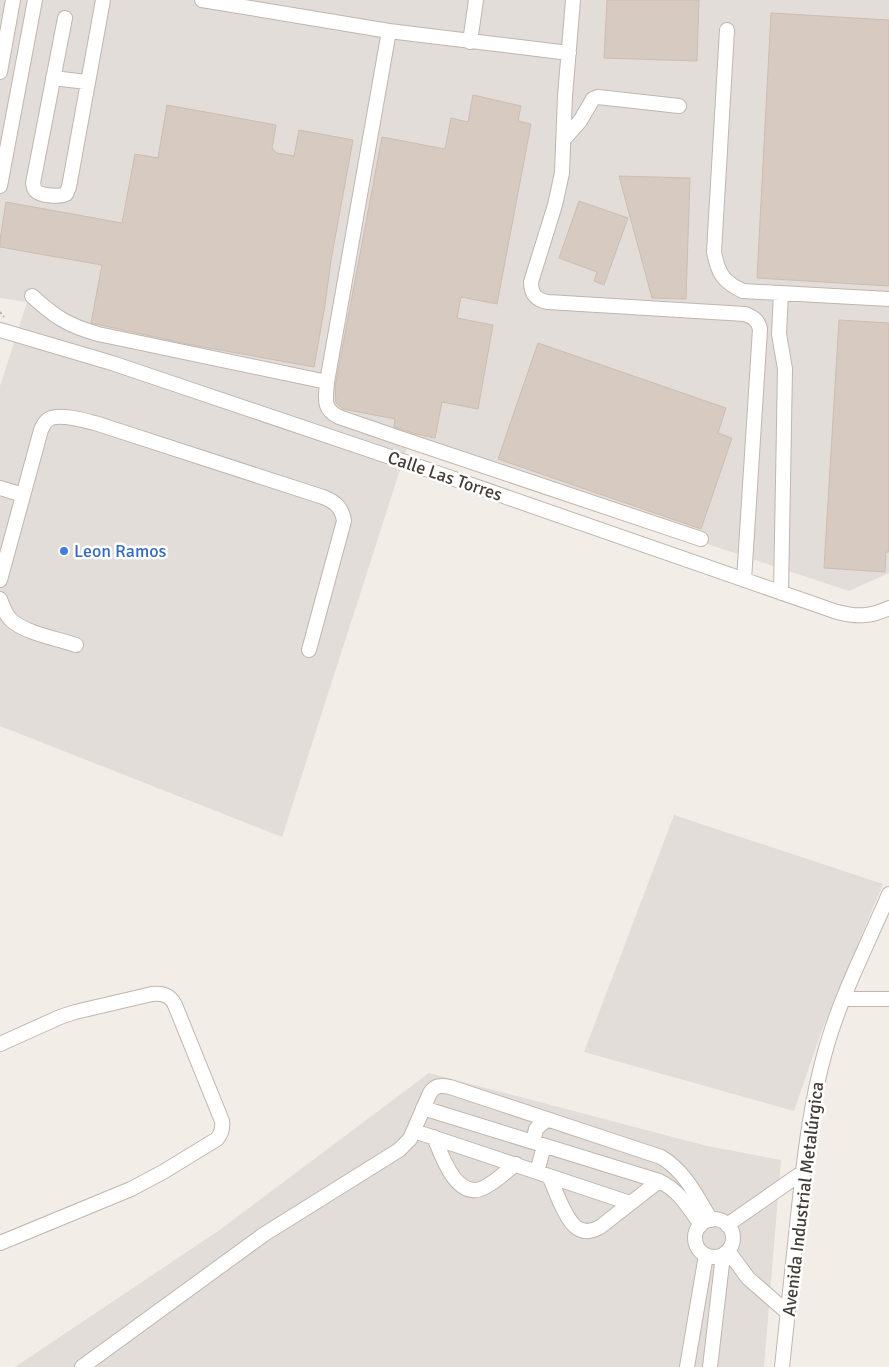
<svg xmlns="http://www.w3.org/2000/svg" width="889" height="1367" font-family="Signika,sans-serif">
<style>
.industrial{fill:#e2ddd9}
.building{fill:#d6cac1;stroke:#cdbdb2}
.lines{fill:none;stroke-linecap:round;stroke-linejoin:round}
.minor-casing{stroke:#c0b6ae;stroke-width:16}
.path{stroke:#beac9e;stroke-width:2;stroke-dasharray:2.5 2.5;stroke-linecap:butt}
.minor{stroke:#fff;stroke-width:14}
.shop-dot{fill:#3f7fe0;stroke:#fff;stroke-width:2}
.labels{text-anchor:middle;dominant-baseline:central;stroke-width:5;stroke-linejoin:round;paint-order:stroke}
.street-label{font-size:18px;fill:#453d37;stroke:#fff}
.shop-label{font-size:18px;fill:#366cbe;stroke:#fff;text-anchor:start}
</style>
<rect width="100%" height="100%" fill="#f3ede8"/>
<path class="industrial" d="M0 0H889V573L849 591 408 445 282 837 0 726V386L27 302 0 298Z
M674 815 883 884 822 1030 794 1111 584 1052Z
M429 1073 707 1146 781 1160 764 1367H15L221 1229Z"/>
<path class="building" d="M607 0H699L697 61 604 58Z
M771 13 889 20V286L757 278Z
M473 95 521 106 518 121 531 124 497 304 461 297 457 318 493 325 478 409 442 402 435 438 416 434 394 427 395 419 343 409 336 403 335 387 382 137 445 149 451 118 468 122Z
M167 105 276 125 272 148 277 153 294 156 299 130 353 140 331 260 325 305 314 367 187 344 91 323 102 265 0 247V240L6 202 122 223 135 154 158 158Z
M619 176 690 178 686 299 652 298Z
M579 201 628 218 604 285 594 281 597 272 559 258Z
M839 320 889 323V552H886L885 572 824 568Z
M538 343 726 408 718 433 732 438 701 529 498 459Z"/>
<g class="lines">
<defs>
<path id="minor" d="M202 0 389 31 569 53
M573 0 565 96 562 173 555 205 531 282C531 294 536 300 548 302L745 314C753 317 758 320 760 329L744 580
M65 18 33 183C34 186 33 188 36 191 41 196 60 197 66 194L69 187 103 0
M727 30 714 252C718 273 723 282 743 291L889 299
M389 31 327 382C326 398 322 409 339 417L400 438 701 539
M470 42 476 0
M0 72 13 0
M53 78 87 82
M564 139 580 121 593 99 598 97 679 106
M0 186 35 0
M781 293 779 334 785 369 781 593
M32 296C55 317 67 325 98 334L327 382
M0 330 112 363 417 466 837 612C856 617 871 617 889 608
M0 488 23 495
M0 580 41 430C43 426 45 420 51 418 62 414 83 420 95 423L323 497C336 502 342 508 344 521L309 650
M0 599C3 607 5 614 11 620 25 633 58 639 76 645
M843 999H889
M0 1044 60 1017 75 1012 152 994C163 993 170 995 175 1005L222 1121C223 1128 222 1133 217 1139L163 1172 131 1189 0 1243
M423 1108 659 1181C680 1191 688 1207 701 1225
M414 1131 630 1203
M434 1137C442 1156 456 1200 483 1188 495 1183 505 1172 516 1164
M533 1142 536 1129 547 1119
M537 1172 544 1146
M549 1176C553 1184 556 1193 560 1202 568 1219 577 1240 600 1227L659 1181
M695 1238a19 19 0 1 1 38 0a19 19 0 1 1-38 0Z
M727 1225 803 1172
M728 1251 748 1278 788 1313
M82 1367 263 1235 399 1150 410 1139 430 1093C435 1085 441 1085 450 1087L661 1157C685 1171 697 1197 711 1220
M687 1367 706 1255
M710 1367 723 1255
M782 1367C787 1317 793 1266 798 1216 804 1161 810 1105 825 1052 840 997 867 946 889 894"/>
</defs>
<use href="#minor" class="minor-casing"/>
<path class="path" d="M0 312 4 317"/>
<use href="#minor" class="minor"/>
</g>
<circle class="shop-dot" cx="64" cy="551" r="5"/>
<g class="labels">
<g class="street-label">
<text transform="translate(445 476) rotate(19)">Calle Las Torres</text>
<text transform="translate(803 1199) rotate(-83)">Avenida Industrial Metalúrgica</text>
</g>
<g class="shop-label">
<text x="74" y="551">Leon Ramos</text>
</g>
</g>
</svg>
